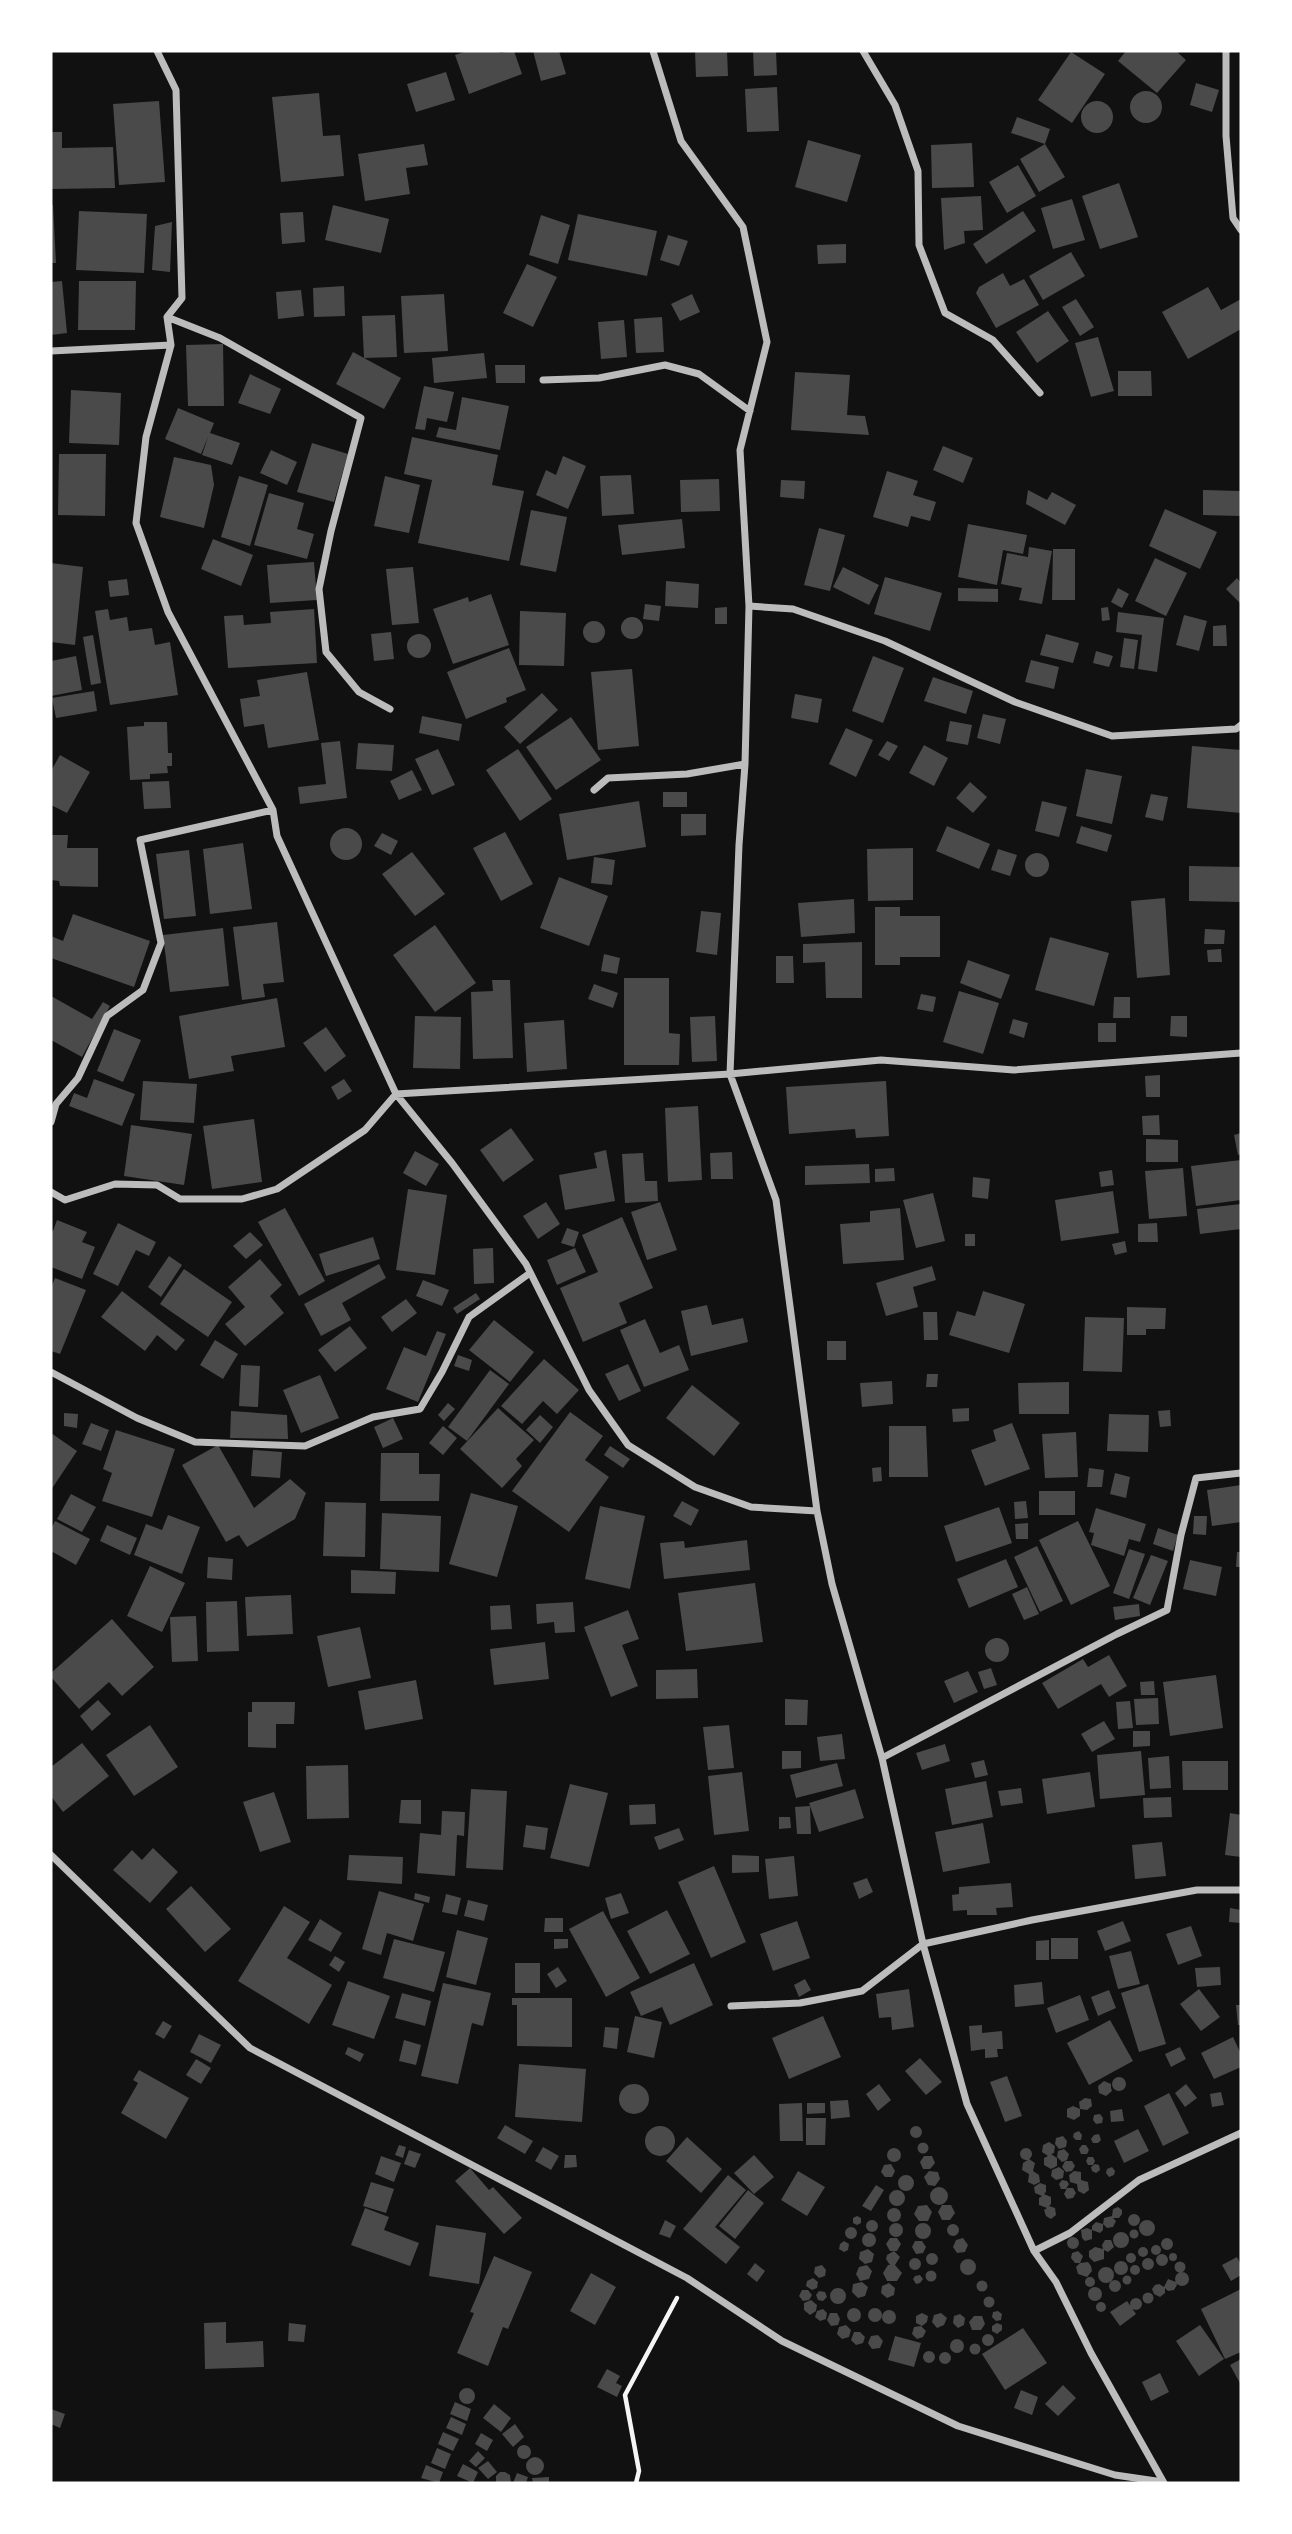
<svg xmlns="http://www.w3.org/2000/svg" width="1292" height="2534" font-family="'Times New Roman',serif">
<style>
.building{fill:#4a4a4a}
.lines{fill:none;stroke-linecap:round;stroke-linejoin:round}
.path{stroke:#f5f5f5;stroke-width:4.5}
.minor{stroke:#bcbcbc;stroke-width:7}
</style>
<rect width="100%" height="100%" fill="#111"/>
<path class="building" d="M467 51H499L500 53 514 51 522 74 469 94 455 55Z
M533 51H559L566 74 541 81Z
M695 51H727L728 76 696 77Z
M753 51H776L777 75 754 76Z
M1126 51H1176L1186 60 1157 93 1118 61Z
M1071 52 1105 74 1072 123 1038 100Z
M446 72 455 100 416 112 407 84Z
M1196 83 1219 90 1212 112 1190 105Z
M777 87 779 131 747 132 745 89Z
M1130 107a16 16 0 1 1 32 0a16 16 0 1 1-32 0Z
M319 93 323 136 340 135 344 176 281 182 272 97Z
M1081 117a16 16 0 1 1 32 0a16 16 0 1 1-32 0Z
M159 101 165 182 119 185 113 104Z
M1017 117 1050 129 1045 144 1011 133Z
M51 132H62V148L113 147 115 188 51 189Z
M808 140 861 155 847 202 795 187Z
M972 143 974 187 932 188 931 145Z
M424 144 428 165 406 168 410 194 365 201 358 154Z
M1045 144 1065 177 1039 192 1020 159Z
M1018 165 1036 196 1007 213 989 182Z
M1119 183 1138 237 1100 249 1082 196Z
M981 196 983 230 964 231 965 243 944 250 941 198Z
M1072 199 1085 240 1053 249 1041 208Z
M51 205H53L56 263H51Z
M333 205 389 219 381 253 325 240Z
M79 211 147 214 144 273 76 270Z
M1023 211 1036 231 986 264 973 244Z
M303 212 305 242 282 244 280 213Z
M578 214 657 231 647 276 568 260Z
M541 215 570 225 558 264 529 255Z
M172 222 170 272 152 270 155 226Z
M668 235 688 241 679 266 660 260Z
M846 244V263L818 264 817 245Z
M1071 252 1085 276 1043 300 1029 276Z
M527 264 557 277 533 327 503 313Z
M1003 273 1010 286 1024 279 1039 305 996 328 976 293 979 287Z
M62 281 67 333 51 335V282Z
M79 281H136L135 330H78Z
M344 286 345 316 314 317 313 288Z
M1208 287 1221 310 1241 299V329L1188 359 1162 312Z
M301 290 304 316 278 319 276 292Z
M444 294 448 351 404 353 401 296Z
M692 294 700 312 680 321 671 304Z
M1076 299 1094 327 1080 336 1062 307Z
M1048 311 1069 341 1037 363 1016 332Z
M395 315 397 357 364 358 362 316Z
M662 317 664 352 636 353 634 319Z
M624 320 627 357 601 359 598 322Z
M1098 337 1114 391 1091 397 1075 343Z
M223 344 224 406H188L186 345Z
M353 352 401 378 384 409 336 384Z
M484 353 487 378 434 383 432 358Z
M495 365H525V383H496Z
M1118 371H1151L1152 396H1118Z
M795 372 850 375 847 415 865 416 869 435 791 430Z
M250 374 281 389 270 414 238 403Z
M424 386 454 392 447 422 427 418 425 430 415 429Z
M71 390 121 393 119 445 69 443Z
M462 397 509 406 500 450 436 437 439 427 456 430Z
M178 408 214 423 210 433 240 443 232 465 202 455 208 437 201 454 165 439Z
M412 437 498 455 492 485 524 491 509 561 418 543 432 480 404 474Z
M312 443 348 454 334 502 297 492Z
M943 446 973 458 963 483 933 470Z
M271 450 297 462 287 485 260 473Z
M59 454H106L105 516 58 515Z
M563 456 586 466 568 509 536 495 546 470 556 475Z
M174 457 211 465 214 485 204 528 160 517Z
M887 471 918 481 913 495 936 502 930 521 911 516 908 527 873 517Z
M631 475 634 514 602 516 600 476Z
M239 476 268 485 250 546 221 537Z
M385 476 420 485 409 533 374 526Z
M719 479 720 511 681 512 680 480Z
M781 480 805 481 804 499 780 497Z
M1028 490 1047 500 1052 492 1076 505 1065 525 1026 504Z
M1203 490 1240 491V516L1203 515Z
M269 493 304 503 297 529 314 534 307 559 254 545Z
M1165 509 1217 532 1200 569 1149 546Z
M531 510 567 517 556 572 520 565Z
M682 519 685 548 622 555 618 525Z
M968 524 1027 535 1023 554 1003 550 997 585 958 577Z
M819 528 845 535 830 591 804 585Z
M213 539 253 555 241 586 201 569Z
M1029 547 1052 551 1042 604 1019 600 1022 588 1001 584 1007 553 1028 557Z
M1053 549H1075V600H1052Z
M1155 558 1187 573 1166 616 1135 601Z
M314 562 317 600 270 603 267 565Z
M51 563 83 567 75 645 51 642Z
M413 567 419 623 392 625 386 569Z
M843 567 879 585 869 605 833 587Z
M885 577 942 593 930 631 874 614Z
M1237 578 1241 583V604L1226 589Z
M127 579 129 595 110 597 108 581Z
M666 581 699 584 698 608 665 606Z
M958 588 998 589V602L958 601Z
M1118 588 1129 594 1122 608 1111 602Z
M491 594 509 645 453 664 433 609 468 597 469 602Z
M645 604 661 606 659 621 643 619Z
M727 607V624H715V608Z
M1108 607 1110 620 1102 621 1101 608Z
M108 609 110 620 127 617 129 631 152 628 155 645 170 642 178 695 110 705 95 611Z
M314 609 317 663 228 668 224 616 243 615 244 625 271 623 270 612Z
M520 611 566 613 564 666 519 665Z
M1118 612 1164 618 1157 672 1138 669 1142 635 1116 632Z
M1184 615 1207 621 1199 651 1176 645Z
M621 628a11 11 0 1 1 22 0a11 11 0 1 1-22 0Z
M583 632a11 11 0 1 1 22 0a11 11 0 1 1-22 0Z
M1226 625 1227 646H1213V626Z
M391 632 394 659 374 661 371 634Z
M1046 634 1079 643 1073 663 1040 655Z
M407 646a12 12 0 1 1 24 0a12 12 0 1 1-24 0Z
M93 635 101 683 91 685 83 637Z
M1124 638 1138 640 1134 669 1120 667Z
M509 648 526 690 506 698 507 702 466 719 447 672Z
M1096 651 1113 656 1109 667 1093 663Z
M76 656 82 690 51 696V661Z
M873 656 904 668 883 723 852 711Z
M1031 660 1059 667 1054 689 1025 682Z
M632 669 639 746 598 750 591 672Z
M307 672 319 740 268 748 264 724 244 727 240 699 260 696 257 680Z
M933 677 973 691 966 714 924 701Z
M94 691 97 711 56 718 52 698Z
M542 693 558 710 520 744 504 727Z
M795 694 822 699 818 723 791 718Z
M983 714 1006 719 1000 744 977 738Z
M422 716 462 724 459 741 419 733Z
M571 717 601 760 556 790 526 747Z
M950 721 972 725 968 745 946 741Z
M144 722H167L168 753H172V766H167L168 773 150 774V779L130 780 127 727 144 726Z
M846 728 873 740 856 777 829 764Z
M340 741 347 798 300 804 298 787 326 784 321 743Z
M887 741 898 746 889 761 878 755Z
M358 743 394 745 392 771 356 769Z
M924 745 948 758 934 786 909 773Z
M1192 746 1241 750V813L1187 808Z
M438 749 455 785 432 795 415 759Z
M518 749 552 799 520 821 486 770Z
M60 755 90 772 67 813 51 805V771Z
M1086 769 1122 776 1112 824 1076 816Z
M412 770 422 790 399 800 390 781Z
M169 781 171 808 144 809 142 782Z
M970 782 987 797 973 813 956 798Z
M663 792H687V807H663Z
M1151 794 1168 797 1163 821 1145 817Z
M639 801 646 847 567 860 559 814Z
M1042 801 1067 807 1059 837 1035 831Z
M681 814H706V835L681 836Z
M947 826 990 844 979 869 936 851Z
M1081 826 1112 835 1107 852 1076 843Z
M330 844a16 16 0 1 1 32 0a16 16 0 1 1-32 0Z
M505 832 533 884 501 901 473 848Z
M382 833 398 841 391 855 374 846Z
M51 835H68L67 848H98V887L60 886 59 881 51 880Z
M243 843 252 909 210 914 203 849Z
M913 848V900L868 901 867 849Z
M998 849 1017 855 1010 876 991 870Z
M189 850 196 916 164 919 156 854Z
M412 852 445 894 415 916 382 874Z
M1025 865a12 12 0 1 1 24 0a12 12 0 1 1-24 0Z
M594 857 615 860 612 885 591 883Z
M1189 866 1241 867V902L1189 901Z
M559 877 608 896 589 946 540 928Z
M1165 898 1170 975 1137 978 1131 901Z
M854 899 855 933 801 937 798 903Z
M875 907H900V916H940V957H900V965H875Z
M701 911 721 913 717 955 696 952Z
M73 914 150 941 134 987 51 958V936L63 941Z
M277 922 284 982 263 984 265 997 242 1000 233 927Z
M435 925 476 983 435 1012 393 955Z
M223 928 229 986 170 992 163 935Z
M1205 929 1225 930 1224 944H1204Z
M1050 937 1109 953 1094 1006 1035 990Z
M862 942V998H826L825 962 803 963V944Z
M1221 949 1222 962H1208L1207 950Z
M604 954 620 958 617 974 601 971Z
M776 956H793L794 983H776Z
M968 960 1010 975 1001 999 960 983Z
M624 978H669V1033L680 1034 679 1065H624Z
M492 980H510L513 1058 473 1059 471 992 493 991Z
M594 984 618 993 613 1008 588 999Z
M959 991 999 1003 983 1054 943 1042Z
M921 994 936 997 933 1012 917 1009Z
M51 996 92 1019 103 1002 110 1006 82 1057 51 1040Z
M1114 997H1130V1018H1113Z
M277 998 285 1047 231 1056 234 1071 189 1079 179 1016Z
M415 1016 461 1017 460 1069 413 1068Z
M715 1016 717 1061 692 1062 690 1017Z
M1171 1016H1187V1037L1170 1036Z
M1013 1019 1028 1023 1024 1038 1009 1033Z
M564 1020 567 1069 527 1072 524 1023Z
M1098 1023H1116V1042H1098Z
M326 1027 346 1056 325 1072 303 1043Z
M114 1029 141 1040 123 1082 97 1071Z
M1160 1075V1097H1146L1145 1076Z
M94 1079 135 1094 122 1126 69 1106 74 1093 87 1098Z
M344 1079 352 1091 338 1100 331 1087Z
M143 1081 197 1084 194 1123 140 1120Z
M886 1081 889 1136 856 1138 855 1129 789 1134 786 1087Z
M698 1106 702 1180 668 1182 665 1108Z
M1159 1115 1160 1135H1143L1142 1116Z
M254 1119 262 1182 212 1189 203 1126Z
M131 1125 192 1134 184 1185 124 1176Z
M511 1128 534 1160 503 1182 480 1150Z
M1241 1133V1154L1238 1155 1234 1135Z
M1146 1139 1178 1140V1162H1146Z
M606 1150 615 1201 565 1210 559 1175 597 1168 594 1153Z
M415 1151 439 1164 426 1186 403 1173Z
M732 1152 733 1179H711L710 1153Z
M643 1153 645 1181H657L658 1201 625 1203 622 1154Z
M1241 1160V1200L1196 1206 1191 1166Z
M869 1164 870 1183 805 1185V1166Z
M894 1168 895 1181 875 1182V1169Z
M1183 1168 1187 1216 1149 1219 1145 1171Z
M1112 1170 1114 1185 1101 1187 1099 1172Z
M973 1177 990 1179 988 1199 972 1197Z
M408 1189 447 1195 435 1275 396 1270Z
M1113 1191 1119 1233 1061 1241 1055 1200Z
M933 1193 945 1241 916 1248 903 1200Z
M546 1202 560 1224 538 1239 523 1216Z
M660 1202 677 1250 647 1260 631 1212Z
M1241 1204V1229L1200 1234 1197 1209Z
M285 1208 325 1281 299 1296 258 1222Z
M900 1208 904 1260 843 1264 840 1224 870 1222V1211Z
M622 1217 653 1288 619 1303 627 1323 583 1342 560 1288 598 1272 582 1235Z
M57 1220 87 1232 82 1242 95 1247 82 1279 51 1267V1231H53Z
M118 1223 156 1242 149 1256 136 1250 118 1286 93 1274Z
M1157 1223 1158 1242H1138V1224Z
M567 1228 579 1232 574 1247 561 1243Z
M250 1232 263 1245 246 1259 233 1246Z
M965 1234H975V1246H965Z
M373 1237 380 1259 326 1276 319 1254Z
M1125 1241 1127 1252 1115 1255 1112 1244Z
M493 1248 494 1283 474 1284 473 1249Z
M575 1248 586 1272 557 1285 547 1260Z
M169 1256 182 1265 161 1297 148 1287Z
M260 1259 282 1285 270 1296 284 1313 245 1346 225 1324 245 1307 228 1287Z
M379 1264 386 1278 342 1303 351 1320 321 1336 304 1304Z
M932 1266 936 1280 913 1287 918 1307 886 1316 876 1283Z
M184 1269 232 1302 208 1337 160 1304Z
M55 1278 86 1290 60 1354 51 1351V1288Z
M423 1280 449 1290 442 1306 416 1296Z
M122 1291 185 1340 176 1351 157 1335 145 1351 101 1317Z
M983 1291 1025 1304 1009 1353 949 1335 957 1311 975 1316Z
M476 1293 480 1299 457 1314 453 1308Z
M406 1299 417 1313 392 1332 381 1317Z
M707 1305 712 1325 743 1318 748 1342 691 1356 681 1311Z
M1127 1307 1166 1308 1165 1329H1146V1335H1127Z
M923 1312H937L938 1340H924Z
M1085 1317 1124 1318 1122 1372 1083 1371Z
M645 1319 660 1353 679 1345 689 1370 644 1387 620 1330Z
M494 1320 534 1352 510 1382 469 1350Z
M350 1326 367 1348 335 1372 318 1350Z
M437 1331 446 1334 418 1402 386 1389 404 1347 426 1356Z
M215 1340 238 1354 223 1379 200 1365Z
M827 1341H846V1360H827Z
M458 1355 472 1360 469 1371 454 1366Z
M544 1359 579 1390 557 1414 543 1401 522 1424 501 1406Z
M628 1364 641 1391 619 1401 605 1374Z
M241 1365 260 1366 258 1407 239 1406Z
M490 1370 509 1384 467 1441 448 1427Z
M927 1374H938L937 1387H926Z
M320 1375 339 1418 301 1433 283 1390Z
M892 1381 893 1404 862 1407 860 1383Z
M1069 1382V1414H1019L1018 1383Z
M692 1385 740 1423 714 1456 666 1418Z
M448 1403 455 1409 444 1421 438 1415Z
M498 1408 534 1440 516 1459 522 1466 502 1488 460 1449Z
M969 1408V1421L953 1422 952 1409Z
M1170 1410 1171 1426 1160 1427 1158 1411Z
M231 1411 287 1415 288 1439 230 1438Z
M570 1412 603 1436 585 1460 609 1477 569 1532 512 1491Z
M64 1413 78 1414 77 1428 64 1426Z
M1109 1414 1149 1415 1148 1452 1107 1451Z
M540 1415 553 1427 540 1443 526 1430Z
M393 1418 403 1439 383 1448 374 1427Z
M91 1423 109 1430 101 1451 82 1444Z
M1012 1423 1030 1469 985 1486 971 1450 996 1441 993 1430Z
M443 1426 457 1438 443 1455 429 1443Z
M889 1426H926L928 1477H889Z
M116 1430 175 1449 152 1517 102 1501 112 1473 103 1469Z
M1076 1432 1078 1477 1045 1478 1042 1434Z
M51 1433 77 1451 51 1490Z
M218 1445 254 1508 290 1479 306 1493 295 1519 247 1547 239 1535 226 1542 182 1465Z
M610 1446 630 1459 623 1468 604 1455Z
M253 1450 282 1452 280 1478 251 1476Z
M381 1453H419V1474H440L439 1501H380Z
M881 1467 882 1481 873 1482 872 1468Z
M1089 1468 1104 1470 1102 1487H1087Z
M1115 1473 1130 1477 1126 1498 1110 1494Z
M1241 1485V1522L1212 1526 1207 1490Z
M1039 1491H1075V1515H1039Z
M471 1493 518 1506 497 1577 449 1564Z
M71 1494 96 1507 82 1532 57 1519Z
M682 1501 699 1510 691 1526 673 1516Z
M1026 1501 1028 1518 1015 1519 1014 1502Z
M325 1502 366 1503 365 1557 323 1556Z
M600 1506 645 1516 630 1589 585 1579Z
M999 1507 1012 1543 956 1562 944 1526Z
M1096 1508 1146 1524 1140 1542 1129 1539 1124 1556 1091 1545 1094 1533 1089 1532Z
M382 1513 441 1516 439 1572 380 1569Z
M168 1515 200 1527 182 1574 134 1555 146 1524 162 1530Z
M1194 1516H1207L1206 1535 1193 1534Z
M55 1521 90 1539 76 1565 51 1551V1529Z
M1078 1521 1110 1586 1071 1605 1039 1540Z
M1028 1523V1539H1016L1015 1524Z
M107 1525 137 1538 130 1555 100 1541Z
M1158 1528 1178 1535 1173 1551 1153 1544Z
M747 1540 750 1570 664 1579 660 1543 684 1541 685 1548Z
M1037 1546 1063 1601 1040 1612 1014 1557Z
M1129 1549 1145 1554 1129 1599 1113 1593Z
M1237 1552H1241V1567H1236Z
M1151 1555 1168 1561 1150 1605 1133 1598Z
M208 1557 233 1559 232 1580 207 1578Z
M1006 1559 1018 1587 969 1608 957 1579Z
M1190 1560 1222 1567 1216 1596 1183 1589Z
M150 1566 185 1583 162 1632 127 1616Z
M351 1570 396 1572 395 1594 351 1593Z
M755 1583 763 1642 686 1651 678 1593Z
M1027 1587 1039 1614 1024 1620 1012 1594Z
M291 1595 293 1634 247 1636 245 1597Z
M237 1601 239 1651 207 1652 206 1602Z
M573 1602 575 1632 555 1633 554 1622 537 1624 536 1604Z
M1139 1604 1140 1616 1115 1620 1113 1607Z
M510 1605 512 1629 491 1630 490 1606Z
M628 1610 639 1639 622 1645 638 1686 611 1697 584 1627Z
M196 1616 198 1661 172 1662 170 1617Z
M112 1619 154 1667 122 1696 109 1682 79 1709 51 1677V1673Z
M360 1627 371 1678 328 1687 317 1636Z
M985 1650a12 12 0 1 1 24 0a12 12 0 1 1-24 0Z
M545 1642 549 1679 494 1685 490 1649Z
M1109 1655 1127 1686 1109 1697 1101 1684 1058 1709 1042 1683 1083 1659 1088 1667Z
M991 1668 997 1685 984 1689 978 1672Z
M697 1669 698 1698 656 1699V1670Z
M968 1671 978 1692 954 1703 944 1681Z
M1216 1675 1223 1728 1170 1736 1163 1682Z
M416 1680 423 1719 365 1730 358 1691Z
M1154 1681 1155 1695H1141L1140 1682Z
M1158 1698 1159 1724 1136 1725 1134 1699Z
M785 1699 808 1700 807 1725H785Z
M98 1700 111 1714 92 1731 80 1716Z
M1130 1701 1133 1728 1118 1729 1116 1702Z
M252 1702H295L294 1724H276V1748L248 1747V1712H252Z
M1104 1721 1115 1739 1092 1752 1081 1734Z
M150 1725 178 1767 134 1796 106 1755Z
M729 1725 734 1768 708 1770 703 1727Z
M1133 1731H1150V1746L1133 1747Z
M842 1734 845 1759 820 1761 817 1737Z
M82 1743 109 1776 63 1812 51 1796V1767Z
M945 1744 950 1761 922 1770 916 1753Z
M782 1751H801V1768L782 1769Z
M1141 1751 1145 1795 1100 1799 1097 1755Z
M1169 1756 1171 1788 1150 1789 1148 1758Z
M984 1760 988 1775 975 1778 971 1763Z
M1182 1761H1228V1790H1183Z
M837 1763 843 1786 796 1798 790 1775Z
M348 1765 349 1818 307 1819 306 1766Z
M742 1772 749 1831 714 1835 708 1776Z
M1090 1772 1095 1807 1047 1814 1042 1779Z
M986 1781 993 1817 952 1825 945 1789Z
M570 1784 608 1793 589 1867 550 1858Z
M1021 1788 1023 1803 1001 1806 998 1791Z
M471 1789 507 1791 503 1870 466 1868Z
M855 1789 864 1818 819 1832 809 1803Z
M274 1792 291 1842 260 1852 243 1802Z
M1171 1797 1172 1817 1144 1818 1143 1798Z
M401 1800H421V1824L399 1823Z
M655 1804 656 1824 630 1825 629 1805Z
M810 1806 811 1834H797L795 1807Z
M442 1811 465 1812 464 1836 457 1835 455 1876 417 1873 420 1833 441 1835Z
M1230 1813 1241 1815V1857L1225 1855Z
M779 1817H790L791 1828 779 1829Z
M983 1823 990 1863 943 1872 935 1832Z
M526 1825 548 1828 545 1850 523 1847Z
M679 1828 684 1840 659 1850 654 1837Z
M1162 1842 1166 1876 1135 1879 1132 1845Z
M153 1848 178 1872 150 1903 113 1870 132 1850 142 1860Z
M349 1855 403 1857 402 1884 347 1880Z
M732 1855 759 1856V1872L732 1873Z
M794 1856 798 1896 769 1899 765 1859Z
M714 1866 746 1942 711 1958 678 1882Z
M867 1878 873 1892 859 1899 853 1883Z
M1011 1883 1013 1907 996 1908 997 1915H967V1910L953 1911 952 1895 959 1894V1887Z
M191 1886 231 1929 205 1952 166 1909Z
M379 1891 424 1904 413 1941 387 1933 381 1955 362 1949Z
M415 1893 430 1897 429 1903 414 1899Z
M621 1893 629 1913 611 1919 605 1898Z
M446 1894 461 1898 457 1915 442 1912Z
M468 1900 488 1905 484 1921 464 1916Z
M284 1906 310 1922 287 1958 332 1985 309 2024 238 1981Z
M1230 1908 1241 1910V1923L1229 1922Z
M667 1910 690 1954 650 1974 627 1931Z
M603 1911 640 1978 606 1997 569 1929Z
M545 1918H563V1932H544Z
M320 1919 342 1933 331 1952 308 1940Z
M797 1921 810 1958 773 1971 760 1934Z
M1123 1921 1131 1941 1105 1951 1097 1931Z
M1191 1926 1202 1956 1178 1965 1166 1934Z
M457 1930 488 1938 476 1985 446 1977Z
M1051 1938H1078V1959H1051Z
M394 1939 445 1952 434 1992 383 1978Z
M554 1939H568V1948L554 1949Z
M1049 1940V1960H1036V1941Z
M1131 1951 1140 1984 1118 1989 1109 1956Z
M335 1956 345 1962 339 1972 329 1965Z
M515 1963H540V1993H515Z
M694 1963 713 2005 670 2025 662 2007 641 2016 630 1992Z
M558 1967 567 1981 556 1988 547 1974Z
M1220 1967 1221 1985 1197 1987 1195 1968Z
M805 1979 811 1990 799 1997 794 1985Z
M348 1981 390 1996 374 2039 332 2025Z
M1042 1982 1044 2004 1015 2007 1014 1985Z
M443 1983 491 1993 483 2026 472 2023 458 2084 421 2076Z
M1148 1984 1166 2044 1139 2052 1121 1993Z
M909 1989 914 2027 892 2030 891 2017 879 2018 876 1994Z
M1199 1989 1220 2017 1201 2031 1180 2004Z
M1109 1990 1116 2008 1098 2016 1091 1997Z
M402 1993 431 2001 425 2026 395 2018Z
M1080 1995 1089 2020 1056 2033 1047 2008Z
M512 1998H572V2047L517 2046V2005H512Z
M1236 2005H1241V2025H1238Z
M635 2016 662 2022 654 2058 627 2052Z
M823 2016 841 2057 789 2079 772 2038Z
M1110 2020 1133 2061 1089 2085 1067 2043Z
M163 2021 172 2026 164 2039 155 2034Z
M982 2025V2033L1002 2031 1003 2049H997L998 2057 985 2058V2049L971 2051 969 2026Z
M605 2027 619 2028 617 2049 603 2047Z
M199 2034 221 2045 211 2063 190 2052Z
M1233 2037 1241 2054V2067L1214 2079 1201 2053Z
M404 2040 421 2045 416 2065 399 2061Z
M348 2047 364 2054 360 2062 345 2054Z
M1180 2047 1186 2059 1171 2067 1165 2054Z
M920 2058 942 2082 926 2095 905 2071Z
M196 2059 211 2068 201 2084 186 2075Z
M519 2064 586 2069 582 2122 515 2117Z
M139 2070 189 2098 166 2139 121 2113 138 2083 133 2080Z
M1007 2076 1022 2116 1005 2122 990 2082Z
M1112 2084a7 7 0 1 1 14 0a7 7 0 1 1-14 0Z
M1104 2081 1111 2084V2088L1112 2091 1106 2096 1099 2093 1098 2086Z
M879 2084 891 2100 878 2111 866 2094Z
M1186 2084 1197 2098 1185 2107 1175 2093Z
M619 2099a15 15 0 1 1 30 0a15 15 0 1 1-30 0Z
M1221 2092 1224 2105 1212 2107 1210 2094Z
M1169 2093 1189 2133 1163 2146 1144 2106Z
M1085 2098 1091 2099 1092 2106 1087 2110 1080 2109 1079 2102Z
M848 2100 850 2117 831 2119 830 2101Z
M802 2103 803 2141H780L779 2104Z
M807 2103H825V2113L807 2114Z
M1073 2106 1080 2109V2116L1074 2120 1067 2117V2109Z
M1122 2109 1124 2121 1111 2122 1110 2111Z
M1100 2114 1103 2118 1102 2123 1096 2124 1093 2120 1094 2115Z
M806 2118H826L825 2145H806Z
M505 2125 533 2141 525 2154 497 2138Z
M910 2132a6 6 0 1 1 12 0a6 6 0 1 1-12 0Z
M645 2141a15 15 0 1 1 30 0a15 15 0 1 1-30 0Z
M1138 2129 1149 2151 1124 2163 1114 2141Z
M1079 2131 1082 2135 1081 2140H1076L1073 2137 1074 2133Z
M1099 2134 1101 2140 1098 2143H1093L1091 2139 1094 2135Z
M1063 2136 1067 2141 1066 2147 1059 2149 1055 2144 1056 2138Z
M687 2137 722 2169 701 2193 666 2161Z
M1049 2142 1055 2146 1054 2153 1051 2154 1057 2158V2166L1051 2169 1044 2165V2158L1048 2156 1042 2152 1043 2145Z
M917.5 2148a5.5 5.5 0 1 1 11 0a5.5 5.5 0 1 1-11 0Z
M399 2145 406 2147 403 2158 395 2155Z
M1082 2145H1086L1089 2150 1087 2154H1081L1079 2149Z
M543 2147 559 2156 551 2170 535 2161Z
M1020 2154a6 6 0 1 1 12 0a6 6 0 1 1-12 0Z
M887 2155a7 7 0 1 1 14 0a7 7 0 1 1-14 0Z
M1064 2149 1069 2154 1067 2160 1062 2162 1057 2157 1058 2151Z
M409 2150 421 2154 415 2168 404 2164Z
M565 2155H576L577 2167 564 2168Z
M754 2155 774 2177 754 2194 734 2173Z
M381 2156 401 2163 394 2182 375 2174Z
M924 2156H932L935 2163 930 2169H923L920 2162Z
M1088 2157H1093L1095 2161 1093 2165H1088L1086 2161Z
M1029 2159 1035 2163 1033 2171 1039 2175 1040 2182 1034 2185 1028 2182 1029 2174 1022 2170 1023 2163Z
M1065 2161H1072L1075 2166 1072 2171 1066 2172 1062 2167Z
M891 2164 895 2171 892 2177H885L881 2172 884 2165Z
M1095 2164 1099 2165 1100 2170 1096 2173 1092 2171 1091 2167Z
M1059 2167 1064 2171 1063 2178 1056 2180 1051 2176 1052 2170Z
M1112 2167 1115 2171 1114 2175 1109 2177 1106 2173 1107 2169Z
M470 2168 489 2190 493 2187 522 2218 504 2234 455 2181Z
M798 2171 825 2187 807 2216 781 2200Z
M929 2171 938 2172 940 2179 935 2186 928 2185 924 2177Z
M1074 2171 1081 2172V2180L1088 2182 1089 2190 1084 2194 1078 2191 1077 2184 1070 2182 1069 2175Z
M728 2175 746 2190 715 2227 740 2247 726 2264 683 2229Z
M898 2183a8 8 0 1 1 16 0a8 8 0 1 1-16 0Z
M1062 2180 1067 2181 1069 2184 1066 2189H1061L1059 2184Z
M371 2182 394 2189 386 2213 363 2206Z
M1040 2183 1046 2185V2192L1044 2194 1051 2197V2204L1049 2206 1055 2208 1056 2215 1051 2219 1046 2216 1044 2210 1047 2208 1039 2205V2198L1042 2196 1035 2193 1034 2187Z
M876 2185 884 2190 871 2211 862 2206Z
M930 2196a9 9 0 1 1 18 0a9 9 0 1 1-18 0Z
M1067 2188H1073L1076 2193 1073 2198 1067 2199 1064 2194Z
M889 2198a8 8 0 1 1 16 0a8 8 0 1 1-16 0Z
M748 2190 764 2203 735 2239 719 2226Z
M927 2205 932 2212 928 2221H919L914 2214 918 2206Z
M942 2205H951L955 2213 950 2220H942L938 2212Z
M1118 2207 1122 2210V2214L1119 2218H1113L1116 2221 1113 2227 1107 2228 1103 2224V2230L1100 2233 1092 2230V2239L1085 2241 1082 2238 1081 2230 1087 2228 1092 2230V2226L1096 2222 1103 2224 1104 2218 1112 2216 1113 2209Z
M887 2215a7 7 0 1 1 14 0a7 7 0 1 1-14 0Z
M365 2208 389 2217 384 2230 419 2243 410 2266 351 2245Z
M1128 2220a6 6 0 1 1 12 0a6 6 0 1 1-12 0Z
M857 2216 861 2218V2223L857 2225 853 2223V2218Z
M866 2226a6 6 0 1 1 12 0a6 6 0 1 1-12 0Z
M665 2220 676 2226 670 2238 659 2234Z
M1139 2228a8 8 0 1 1 16 0a8 8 0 1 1-16 0Z
M889 2230a7 7 0 1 1 14 0a7 7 0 1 1-14 0Z
M915 2231a8 8 0 1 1 16 0a8 8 0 1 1-16 0Z
M947 2230a6 6 0 1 1 12 0a6 6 0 1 1-12 0Z
M436 2225 486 2233 479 2284 429 2276Z
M845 2233a6 6 0 1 1 12 0a6 6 0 1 1-12 0Z
M1129.5 2234a4.5 4.5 0 1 1 9 0a4.5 4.5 0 1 1-9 0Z
M1113 2240a8 8 0 1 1 16 0a8 8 0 1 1-16 0Z
M862 2240a7 7 0 1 1 14 0a7 7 0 1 1-14 0Z
M1067 2243a6 6 0 1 1 12 0a6 6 0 1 1-12 0Z
M890 2238H897L901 2244 897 2251H894L900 2257 895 2265 902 2273 897 2281H887L883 2273 888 2265H890L886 2259 887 2255 894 2251H890L886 2244Z
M963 2238 968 2245 965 2252 957 2253 953 2247 956 2240Z
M1161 2244a6 6 0 1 1 12 0a6 6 0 1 1-12 0Z
M1105 2240H1111L1114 2247 1108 2252 1104 2250V2259L1094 2262 1089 2257V2251L1095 2247 1103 2249 1102 2245Z
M844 2241 849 2244 848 2250 844 2252 839 2249 840 2244Z
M915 2241H922L926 2247 923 2253 916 2254 912 2247Z
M1151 2250a5 5 0 1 1 10 0a5 5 0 1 1-10 0Z
M1138 2252a5 5 0 1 1 10 0a5 5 0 1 1-10 0Z
M868 2249 874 2254 872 2262 865 2264 859 2259 860 2252Z
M1078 2251 1083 2256 1080 2263 1088 2262 1091 2266 1092 2271 1087 2277 1078 2274 1076 2267 1080 2263H1075L1071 2258 1072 2253Z
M926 2259a6 6 0 1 1 12 0a6 6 0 1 1-12 0Z
M1169 2257a4 4 0 1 1 8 0a4 4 0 1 1-8 0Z
M1126 2258a5 5 0 1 1 10 0a5 5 0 1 1-10 0Z
M1156 2260a6 6 0 1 1 12 0a6 6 0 1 1-12 0Z
M494 2256 532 2272 508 2329 503 2327 488 2366 457 2353 474 2313 470 2312Z
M1237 2257 1241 2265V2275L1231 2281 1222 2265Z
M1142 2264a6 6 0 1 1 12 0a6 6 0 1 1-12 0Z
M909 2264a6 6 0 1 1 12 0a6 6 0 1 1-12 0Z
M960 2267a8 8 0 1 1 16 0a8 8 0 1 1-16 0Z
M1174.5 2267a5.5 5.5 0 1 1 11 0a5.5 5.5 0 1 1-11 0Z
M1114 2268a7 7 0 1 1 14 0a7 7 0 1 1-14 0Z
M755 2263 765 2271 757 2282 747 2274Z
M1130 2270a5 5 0 1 1 10 0a5 5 0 1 1-10 0Z
M822 2265 826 2270 825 2276 819 2278 814 2273 815 2267Z
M867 2265 872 2271 869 2279 860 2281 856 2274 859 2267Z
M1098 2275a8 8 0 1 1 16 0a8 8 0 1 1-16 0Z
M925.5 2276a5.5 5.5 0 1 1 11 0a5.5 5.5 0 1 1-11 0Z
M1175 2279a7 7 0 1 1 14 0a7 7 0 1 1-14 0Z
M591 2273 616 2287 595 2325 570 2311Z
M920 2275 923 2279 920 2283 916 2284 913 2279 915 2276Z
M1122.5 2280a4.5 4.5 0 1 1 9 0a4.5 4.5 0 1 1-9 0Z
M1085 2282a5 5 0 1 1 10 0a5 5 0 1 1-10 0Z
M813 2278 818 2282 817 2288 812 2290 806 2286 807 2281Z
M1168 2279 1176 2282 1177 2285 1174 2290 1168 2291 1165 2288V2293L1160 2297 1154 2294 1152 2289 1155 2285 1159 2284 1164 2287Z
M1109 2286a6 6 0 1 1 12 0a6 6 0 1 1-12 0Z
M976.5 2286a5.5 5.5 0 1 1 11 0a5.5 5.5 0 1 1-11 0Z
M862 2282 868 2287 865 2296 858 2298 852 2292 853 2284Z
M889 2283 895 2288 894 2295 887 2298 881 2293 882 2286Z
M1088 2294a7 7 0 1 1 14 0a7 7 0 1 1-14 0Z
M830 2296a8 8 0 1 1 16 0a8 8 0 1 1-16 0Z
M1241 2289V2352L1225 2359 1201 2309Z
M802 2290H808L812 2295 809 2300 803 2301 799 2296Z
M819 2291 825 2292 827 2297 823 2301 818 2300 816 2295Z
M1142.5 2298a5.5 5.5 0 1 1 11 0a5.5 5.5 0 1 1-11 0Z
M983.5 2302a5.5 5.5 0 1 1 11 0a5.5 5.5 0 1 1-11 0Z
M1130 2304a6 6 0 1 1 12 0a6 6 0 1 1-12 0Z
M811 2300 817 2305 816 2311 810 2315 804 2310V2303Z
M1127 2301 1136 2314 1120 2326 1110 2312Z
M1096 2307a5 5 0 1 1 10 0a5 5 0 1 1-10 0Z
M847 2315a7 7 0 1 1 14 0a7 7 0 1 1-14 0Z
M868 2315a7 7 0 1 1 14 0a7 7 0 1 1-14 0Z
M823 2309 827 2313 826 2319 820 2321 815 2317 817 2311Z
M882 2317a7 7 0 1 1 14 0a7 7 0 1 1-14 0Z
M998 2311 1002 2314 1001 2320 996 2321 992 2317 993 2312Z
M830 2313H837L840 2319 838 2325 831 2326 827 2320Z
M922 2313 928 2316 927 2322 922 2326 916 2323V2316Z
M941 2313 947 2318 944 2325 937 2328 932 2322 934 2315Z
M960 2314 965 2318 964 2325 958 2328 953 2323 954 2316Z
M974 2316H982L985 2324 981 2330H972L969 2322Z
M226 2322V2343L263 2341 264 2367 205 2369 204 2323Z
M289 2323 306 2325 304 2342 288 2341Z
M997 2323 1002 2325V2330L997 2334 992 2331V2326Z
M846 2325 851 2330 849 2337 842 2339 837 2334 839 2327Z
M1200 2325 1224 2359 1199 2376 1176 2341Z
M921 2326 926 2331 923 2337 917 2339 912 2334 914 2327Z
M1023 2328 1047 2363 1005 2390 982 2354Z
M854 2332H860L865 2337 863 2343 856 2345 851 2340Z
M982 2340a6 6 0 1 1 12 0a6 6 0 1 1-12 0Z
M878 2335 883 2341 880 2348 872 2349 868 2343 871 2336Z
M895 2336 921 2343 914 2367 888 2360Z
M950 2346a7 7 0 1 1 14 0a7 7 0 1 1-14 0Z
M969.5 2349a5.5 5.5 0 1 1 11 0a5.5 5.5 0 1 1-11 0Z
M923 2357a6 6 0 1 1 12 0a6 6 0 1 1-12 0Z
M939 2358a6 6 0 1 1 12 0a6 6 0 1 1-12 0Z
M1241 2359V2385L1230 2365Z
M607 2369 620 2376 616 2383 622 2386 617 2397 597 2387Z
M1160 2373 1169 2392 1151 2401 1142 2382Z
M1063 2385 1076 2398 1058 2416 1045 2404Z
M459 2396a8 8 0 1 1 16 0a8 8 0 1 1-16 0Z
M1021 2390 1038 2397 1032 2415 1014 2408Z
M455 2402 471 2409 467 2421 450 2414Z
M494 2404 511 2418 501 2432 483 2418Z
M51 2409 65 2414 60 2428 51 2424Z
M451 2417 466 2424 462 2435 446 2428Z
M515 2424 524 2437 513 2447 502 2434Z
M443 2432 459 2439 453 2451 438 2444Z
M481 2433 493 2440 487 2451 475 2444Z
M517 2452a7 7 0 1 1 14 0a7 7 0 1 1-14 0Z
M437 2448 451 2454 445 2469 431 2463Z
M478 2451 485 2458 476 2467 469 2461Z
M526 2466a9 9 0 1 1 18 0a9 9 0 1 1-18 0Z
M488 2461 497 2472 488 2479 478 2468Z
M463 2464 478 2472 473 2483 457 2476Z
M426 2465 443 2472 439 2483 421 2478Z
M500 2472H505L510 2475 511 2483H496V2476Z
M517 2473 528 2477 526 2483H513Z
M549 2477V2483H533L532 2478Z"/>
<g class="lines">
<path class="path" d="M636 2483 639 2471 625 2395 677 2298"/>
<path class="minor" d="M157 51 176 90 182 298 167 317 171 345 146 437 136 523 168 612 273 810 277 836 396 1094 452 1163 526 1264 589 1390 628 1445 695 1487 751 1507 817 1511
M653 51 681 141 743 227 767 342 740 450 749 606 745 764 739 845 730 1074 776 1200 817 1511 832 1584 882 1758 923 1944 967 2104 1034 2251 1056 2282 1091 2353 1164 2483
M863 51 895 105 918 171 919 245 945 313 993 340 1040 393
M1226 51V136L1233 218 1241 230
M167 317 220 338 361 418 331 531 319 589 326 652 359 692 390 709
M51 351 171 345
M543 380 599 378 665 365 699 374 750 411
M749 606 793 609 885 641 1015 702 1112 736 1236 729 1241 725
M594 790 608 778 687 774 745 764
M51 1122 56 1104 78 1078 107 1016 143 990 161 943 140 840 273 810
M51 1192 65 1200 115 1184 157 1185 180 1199H242L277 1189 365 1130 396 1094 730 1074 881 1060 1014 1070 1241 1053
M51 1372 137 1418 195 1442 305 1446 373 1417 420 1409 442 1372 469 1317 530 1273
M882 1758 1117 1634 1167 1610 1181 1535 1196 1478 1241 1473
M51 1855 250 2048 687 2278 782 2341 958 2426 1115 2475 1163 2482
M731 2006 800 2003 862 1991 923 1944 1032 1920 1197 1890H1241
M1034 2251 1070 2233 1139 2180 1241 2133"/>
</g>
<rect width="1292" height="2534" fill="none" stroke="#ffffff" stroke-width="105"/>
</svg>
